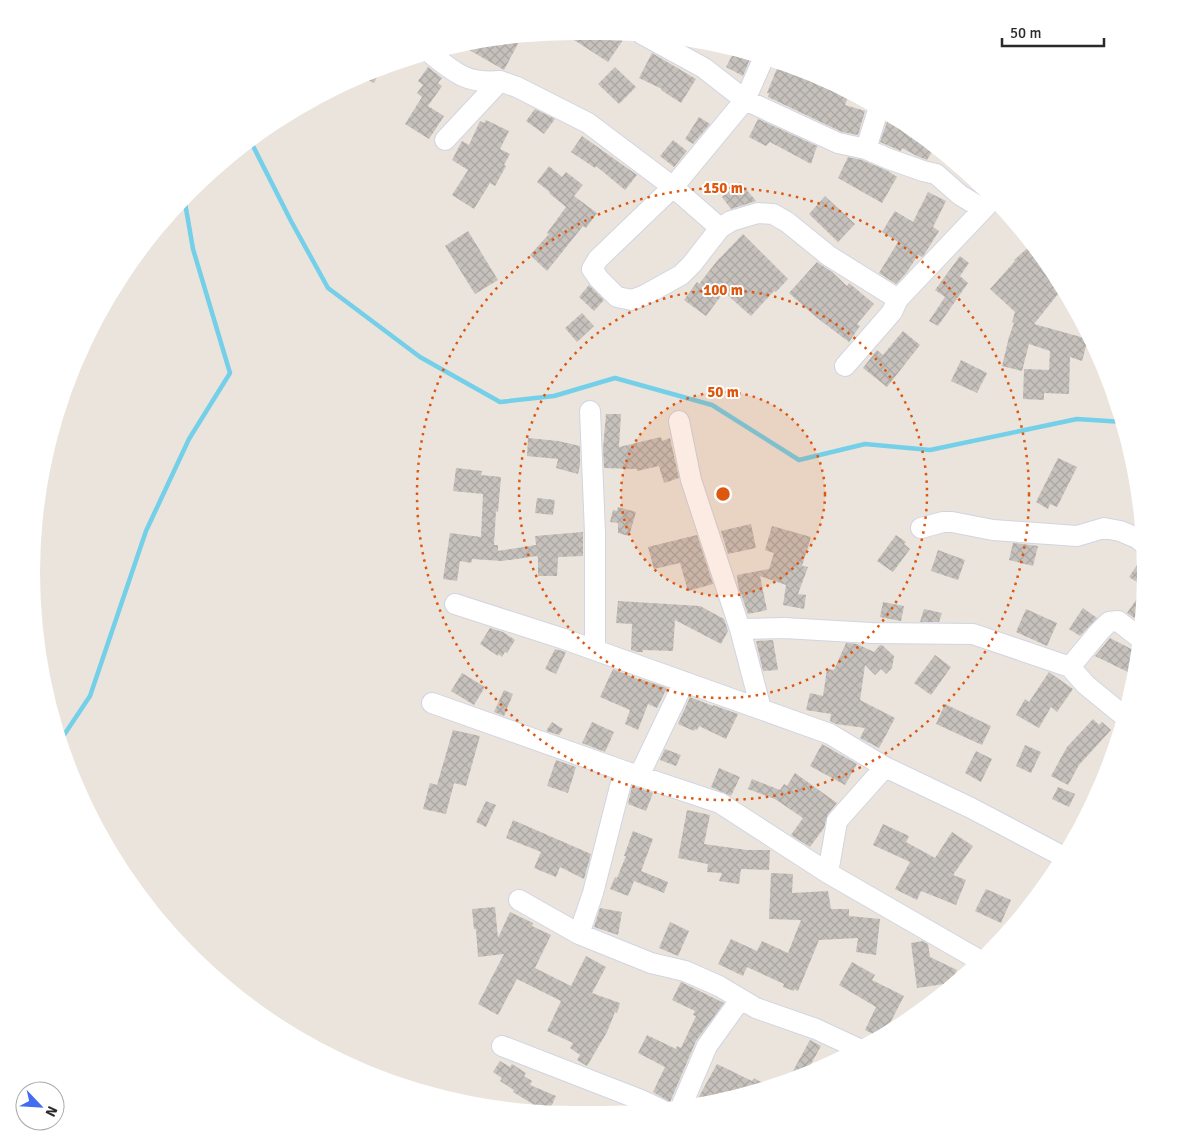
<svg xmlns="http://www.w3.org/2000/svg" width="1177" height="1146" font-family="Signika,sans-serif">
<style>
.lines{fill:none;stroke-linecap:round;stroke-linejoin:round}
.stream{stroke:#74cfe8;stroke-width:4.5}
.building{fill:url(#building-cross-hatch)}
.minor-casing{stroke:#d1d5e2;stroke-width:22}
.minor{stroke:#fff;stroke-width:20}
.ring{fill:none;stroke:#de570e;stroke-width:2.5;stroke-dasharray:2.5 5}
.centre{fill:#de570e;stroke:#fff;stroke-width:2.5}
.ring-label{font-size:15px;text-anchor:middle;font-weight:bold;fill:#de570e;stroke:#fff;stroke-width:4;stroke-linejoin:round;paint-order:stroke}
</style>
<defs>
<pattern id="building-cross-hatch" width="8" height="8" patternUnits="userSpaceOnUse" patternTransform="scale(1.25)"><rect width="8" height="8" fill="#c6c1bc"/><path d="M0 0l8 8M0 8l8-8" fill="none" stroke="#aaa6a2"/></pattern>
</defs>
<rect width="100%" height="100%" fill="#ebe4dc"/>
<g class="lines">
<path class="stream" d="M250 140 291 221 328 288 420 357 500 402 554 396 615 378 712 405 799 460 865 444 930 450 1077 419 1123 422
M60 741 90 696 146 531 189 439 230 373 193 249 184 197"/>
</g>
<path class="building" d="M579 32 612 33 623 40 608 62 574 40Z
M522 36 504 70 459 44 467 42Z
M735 50 752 54 743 76 726 67Z
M652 53 696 79 681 103 661 90 662 89 639 78Z
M780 61 850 92 845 105 865 111 858 135 842 132 768 97 769 93H767Z
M382 67 374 83 360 75 365 73Z
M428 67 442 78 438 83 442 86 428 106 444 116 429 139 405 124 422 97 417 93 423 85 418 81Z
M615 67 636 87 619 104 598 84Z
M535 109 555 119 544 134 526 121Z
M699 117 710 124 693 144 685 139Z
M758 119 817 146 811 164 770 142 766 146 749 137Z
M486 120 509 131 500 149 510 154 504 165 506 166 495 186 490 183 474 209 452 195 468 170 452 160 462 141 469 145 480 121 484 123Z
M887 122 913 134 914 132 935 147 927 160 917 156 902 148 901 151 880 142Z
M582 136 637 175 625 190 596 166 595 168 571 152Z
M673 140 687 151 674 167 660 156Z
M848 157 862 160 888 171 897 177 882 203 838 178Z
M549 166 562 177 566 172 583 185 574 196 597 213 586 228 583 226 547 271 530 255 549 234 547 233 566 207 549 193 550 192 537 182Z
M740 182 756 201 731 209 722 197Z
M928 192 946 201 933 227 939 231 924 255 922 257 918 255 907 272 896 284 879 273 898 242 882 232 895 211 913 222Z
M825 196 855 224 838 242 809 214Z
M468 231 498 280 475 294 445 246Z
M743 234 788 279 776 292 774 291 751 316 724 292 706 316 684 300 697 282 699 284 717 261Z
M1031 245 1043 258 1062 289 1034 324 1088 339 1082 361 1070 357 1069 394 1044 393V400L1023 399 1024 369 1049 370 1050 351 1029 344 1022 371 1002 366 1009 337 1014 323 1012 322 1015 312 990 289 1015 261 1014 260Z
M960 256 969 263 960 276 968 283 938 326 929 321 945 297 935 290Z
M817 262 832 272 847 286 849 283 874 304 857 324 860 326 849 342 816 317 789 293Z
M589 285 604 300 594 311 579 297Z
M582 313 594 326 577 342 565 328Z
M903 331 920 345 887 387 863 368 877 350 883 355Z
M961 360 987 373 977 393 951 381Z
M606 414H621L619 447 661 437 662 441 670 438 679 478 664 483 659 466 637 471V469L604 468 603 449Z
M528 438 558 441 580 446V465L578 474 556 468 558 459 527 456Z
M1058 458 1077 467 1057 507 1050 504 1048 509 1036 502Z
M456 468 482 471 481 475 501 477 498 512 496 511 494 545H498V551L536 545 535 536 583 532V556L558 557 557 576H538V558L537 556 502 561 472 559 471 563 460 561 457 581 443 579 450 533 481 537 483 494 453 491Z
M537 498 555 500 553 515 535 513Z
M618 507 636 512 629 536 618 533V523L610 522 613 510 617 511Z
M751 524 756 548 728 554 721 531Z
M772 526 811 537 802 566 808 567 798 594 806 595 804 609 783 605 786 585 760 576 767 610 748 614 738 586 737 575 769 569 774 553 765 550Z
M697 535 713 584 688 591 680 563 654 569 648 547Z
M896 535 906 542 904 544 910 549 893 572 877 561Z
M1013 543 1038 546 1033 566 1009 560Z
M938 550 965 560 958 580 931 571Z
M1143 556H1144L1143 586 1129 577Z
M1143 590 1142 608V623L1127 613Z
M618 601 700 606 724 619 728 631 721 644 675 620 673 651 643 650V652H637L631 650 632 624 616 623Z
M883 602 904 606 901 621 880 617Z
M1083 608 1097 618 1080 636 1069 629Z
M924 609 942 613 939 622H920Z
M1026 609 1057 623 1047 646 1016 632Z
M490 628 503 632 515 640 507 653 505 652 502 657 499 654 498 656 480 644Z
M1110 638 1139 653 1134 675 1095 656Z
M773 640 778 670 763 671 756 641Z
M846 643 857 644 874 652 880 645H882L894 656 892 668 886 674 881 669 875 675 865 665 860 700 895 718 879 748 860 738 865 728 836 724 830 721 831 714 806 710 810 693 823 696 827 669 834 670Z
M555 649 566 652 556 674 545 669Z
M935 655 951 667 931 695 914 683Z
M613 669 640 680 641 679 667 688 657 708 648 704 638 730 625 724 630 710 600 697Z
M1049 672 1073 689 1057 712 1051 707 1039 728 1016 715 1025 699 1029 702Z
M462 673 485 687 474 705 451 691Z
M504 690 513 694 504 716 494 712Z
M690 697 713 706V705L738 714 726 739 699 726 697 730 695 729 694 731 678 724Z
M945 704 991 726 982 745 936 724Z
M1093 719 1099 725 1102 722 1111 730 1079 765 1068 785 1051 776 1067 747Z
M552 722 563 729 559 735 546 731Z
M592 722 614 732 605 752 582 743Z
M453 730 480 736 466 786 454 783 446 814 423 809 430 783 437 785Z
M822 744 857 764 845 785 810 766Z
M1025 745 1041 752 1031 773 1016 766Z
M665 749 681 755 676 766 660 760Z
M976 751 992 759 981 782 965 773Z
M556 760 576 767 568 793 547 786Z
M719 768 740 777 731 796 711 787Z
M795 773 837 803 828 814 824 828 810 847 791 835 803 818 775 799 748 789 752 779 780 790 784 784 787 786Z
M632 786 653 793 646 811 628 804Z
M1058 787 1075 794 1069 807 1052 799Z
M486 801 496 805 486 827 476 822Z
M687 810 710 815 704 844 747 850H770L769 870 741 869 739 884 719 881 722 873 707 872 708 864 678 858Z
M513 820 591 854 584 879 560 867 556 877 534 868 541 852 506 838Z
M883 824 909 836 906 842 935 858 952 832 973 846 953 875 966 880 956 905 921 891 917 900 895 889 910 862 873 845Z
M633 831 653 839 641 871 668 882 664 893 634 881 628 896 610 889 615 877 617 878 626 856H624Z
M771 873 793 874 792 893 828 891 831 909H849V916L880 919 876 955 856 952 858 938 819 940 798 991 794 989V991L783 987 784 984 747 967 743 976 718 964 731 939 757 951 762 941 788 953 801 920 769 919Z
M986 889 1011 900 1001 923 975 911Z
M495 907 498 938 510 912 533 923 532 926 551 935 535 968 571 986 586 956 606 967 592 993 620 1003 617 1013 615 1012 607 1032 587 1066 577 1060 580 1055 570 1048 573 1043 547 1031 561 1001 517 979 498 1015 478 1004 504 954 478 957 476 929H474L472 909Z
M600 908 622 912 618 935 594 927Z
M670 922 689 931 678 956 659 948Z
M923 941 928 944 930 957 957 970 951 983 917 988 911 943Z
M852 962 875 975 872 980 904 996 885 1033 879 1037 865 1030 876 1007 839 985Z
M681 982 724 1003 696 1041 670 1102 653 1092 665 1067 638 1053 647 1035 676 1049 677 1046 681 1048 696 1016 693 1015 695 1011 672 1000Z
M810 1040 821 1046 806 1073 788 1080Z
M500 1061 510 1067 512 1064 526 1073 524 1076 532 1081 530 1085 556 1096 549 1111 532 1105 533 1104 513 1092 514 1090 500 1081 502 1078 493 1072Z
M717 1064 752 1081 754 1078 770 1087 744 1096 704 1103 697 1100Z"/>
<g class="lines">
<defs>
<path id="minor" d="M642 34 704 68 745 100 838 143 866 149 889 159 923 171 936 174 960 195 983 209
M430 53C455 73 467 84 500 81
M764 57 745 100 673 187 598 259 592 269 599 279 617 297 632 300 645 295 681 275 692 264 720 228 731 221 758 213 773 214 787 222 829 256 898 299
M445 140 500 81 517 87 588 123 673 187 720 228
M866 149 879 107
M845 366 892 312 898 299 991 201
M590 411 595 533V650
M679 421 691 480 740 629 761 709
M921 528 943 522H952L993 530 1077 536 1104 528 1120 531 1137 538 1144 544
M455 604 564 639 830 734 885 767 971 808 1064 857
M740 629 784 628 871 633 973 634 1070 667 1086 685 1124 716
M1070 667 1099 632 1109 622 1118 621 1141 639
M432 703 624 771 720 803 828 873
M885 767 837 821 828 873 979 960
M639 776 684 682
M519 900 579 934 651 963 685 971 719 986 756 1008 816 1029 859 1049
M579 934 593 893 624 771
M502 1046 641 1100 662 1110
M681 1107 707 1046 740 1000"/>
</defs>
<use href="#minor" class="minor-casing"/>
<use href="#minor" class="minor"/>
</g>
<circle cx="723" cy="494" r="102" fill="#de570e" fill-opacity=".12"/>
<g class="ring">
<circle cx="723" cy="494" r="102"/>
<circle cx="723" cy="494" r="204"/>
<circle cx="723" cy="494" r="306"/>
</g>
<path d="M0 0H1177V1146H0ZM573 40H604A533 533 0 0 1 1137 573V573A533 533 0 0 1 604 1106H573A533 533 0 0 1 40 573V573A533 533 0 0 1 573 40Z" fill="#fff" fill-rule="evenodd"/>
<circle cx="723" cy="494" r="8" class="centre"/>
<g class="ring-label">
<text x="723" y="193">150 m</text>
<text x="723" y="295">100 m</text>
<text x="723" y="397">50 m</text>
</g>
<g transform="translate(40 1106) rotate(115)"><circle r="24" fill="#ffffff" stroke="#aaaaaa"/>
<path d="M0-4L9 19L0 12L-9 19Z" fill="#436df1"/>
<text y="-8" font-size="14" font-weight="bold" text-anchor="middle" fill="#2a2a2a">N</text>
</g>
<path d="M1002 38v8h102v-8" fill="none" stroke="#2a2a2a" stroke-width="2.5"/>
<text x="1010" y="38" font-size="15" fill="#2a2a2a" stroke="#ffffff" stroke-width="4" paint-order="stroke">50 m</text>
</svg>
